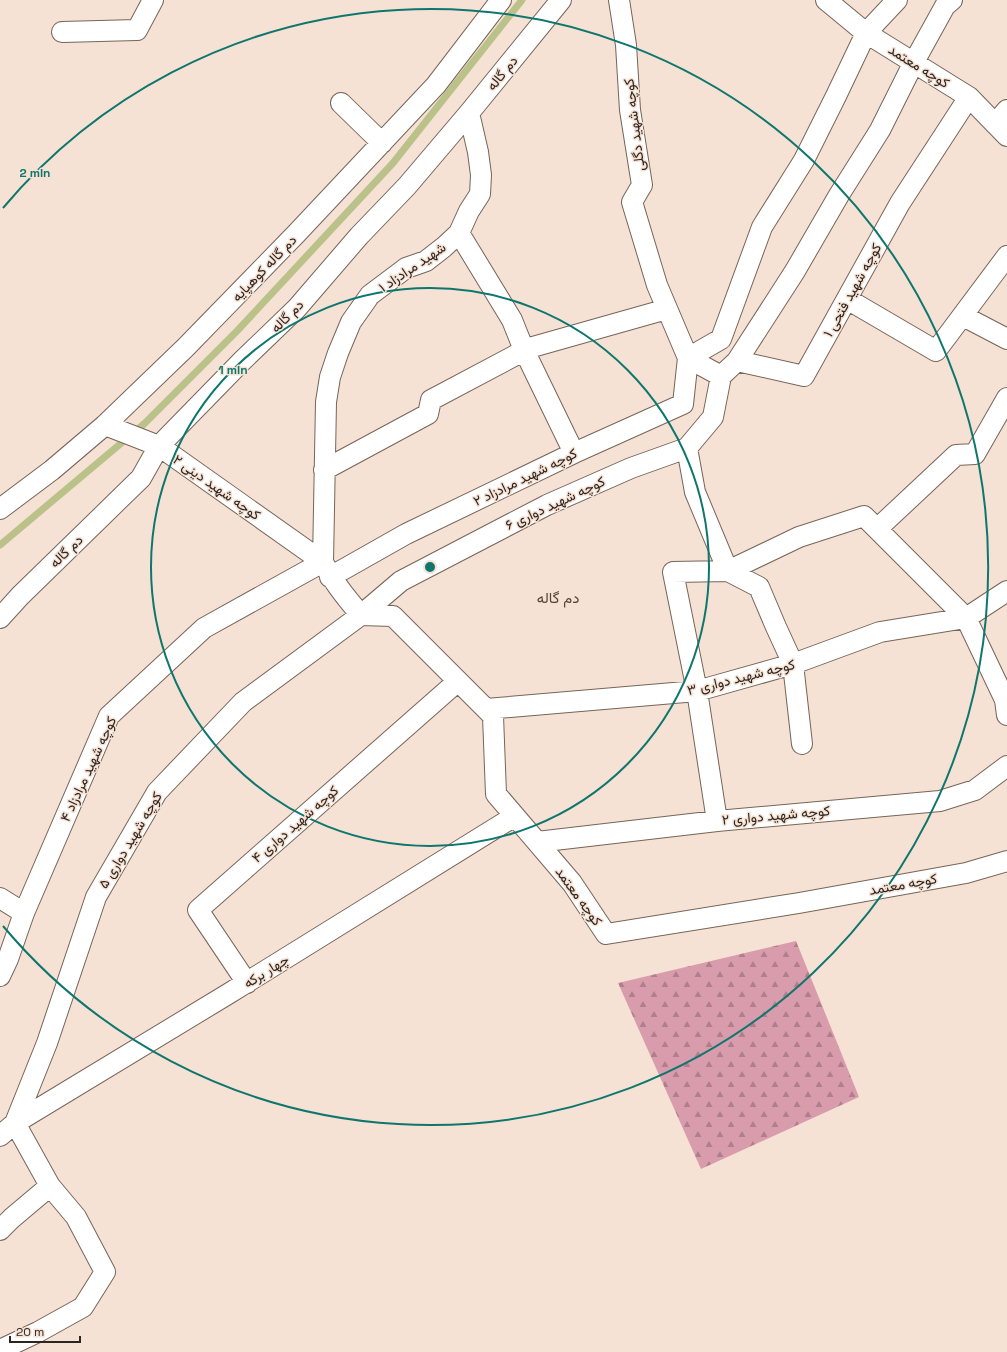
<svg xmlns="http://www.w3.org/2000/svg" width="1007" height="1352" font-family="'Space Grotesk',Vazirmatn,sans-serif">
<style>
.forest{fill:url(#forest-firs)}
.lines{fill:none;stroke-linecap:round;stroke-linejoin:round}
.stream{stroke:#bac289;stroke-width:7}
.street-casing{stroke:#766559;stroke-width:22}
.street{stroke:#fff;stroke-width:20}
.ring{fill:none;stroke:#0f766e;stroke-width:2}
.labels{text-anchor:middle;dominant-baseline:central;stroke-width:3;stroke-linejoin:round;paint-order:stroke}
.street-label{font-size:14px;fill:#2d2520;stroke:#f5e2d4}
.neighbourhood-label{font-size:15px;fill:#544539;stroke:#f5e2d4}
.centre{fill:#0f766e;stroke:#f5e2d4;stroke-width:2}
.ring-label{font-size:12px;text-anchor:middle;font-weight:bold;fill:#0f766e;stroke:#f5e2d4;stroke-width:3;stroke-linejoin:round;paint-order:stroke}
</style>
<defs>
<pattern id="forest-firs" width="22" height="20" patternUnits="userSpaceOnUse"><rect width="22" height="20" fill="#d99cad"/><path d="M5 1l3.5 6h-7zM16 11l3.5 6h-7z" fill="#b07f8c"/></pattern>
</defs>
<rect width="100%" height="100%" fill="#f5e2d4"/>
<path class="forest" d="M796 941 859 1097 701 1169 618 983Z"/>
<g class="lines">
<path class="stream" d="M0 545 144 424 237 331 393 163 522 0"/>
<defs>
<path id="street" d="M826 0 866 33 969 97 1007 136
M62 32 137 30 153 0
M341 103 382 143
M995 124 1007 110
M459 233 512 320 524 350 574 453
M847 299 936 351 1007 256
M963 316 1007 339
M688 358 721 376 737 361 804 376 900 203 969 97
M688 358 721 339 762 227 804 160 836 96 866 33 897 0
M737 361 795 271 839 195 880 130 914 62 945 6 952 0
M105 425 159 446 323 562
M687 448 695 492 728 571 759 587 776 627 793 664 802 744
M324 470 428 414 431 400 529 348 667 309
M0 509 52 470 105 425 186 347 296 234 436 85 501 0
M877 529 966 618 1005 700 1007 715
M330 577 406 534 574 453 683 404 688 358 657 285 632 202 642 185 630 110 626 45 619 0
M361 615 393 616 493 716 496 794 572 883 606 934 799 903 966 873 1007 861
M361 615C346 598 333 582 323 562L326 402 330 377 338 353 351 322 370 295 406 268 426 261 444 247 459 233 469 211 480 194 481 175 478 152 469 113
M0 618 20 596 141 478 159 446 242 361 297 308 359 236 407 186 469 113 561 0
M486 709 697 691 793 664 880 632 966 618 1007 591
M717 821 697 691 673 572 728 571 799 537 864 516 877 529 956 455 975 454 1007 398
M537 842 717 821 940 801 975 790 1007 766
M0 898 24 913
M0 976 8 959 24 913 109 716 204 628 323 562
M247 983 198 910 458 681
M0 1136 15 1123 47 1043 96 897 157 792 243 702 361 615 401 581 547 505 631 468 687 448 713 417 721 376
M0 1230 12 1218 50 1186
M0 1350 38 1332 83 1307 105 1272 76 1217 50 1186 15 1123 228 994 515 816"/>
</defs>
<use href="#street" class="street-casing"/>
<use href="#street" class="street"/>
</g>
<g class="ring">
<circle cx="430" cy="567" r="279"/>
<path d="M3 208A558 558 0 1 1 3 926"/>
</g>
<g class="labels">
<g class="street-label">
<text transform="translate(919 66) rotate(32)">کوچه معتمد</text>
<text transform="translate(502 73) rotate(-51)">دم گاله</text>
<text transform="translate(634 125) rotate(-97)">کوچه شهید دگلی</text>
<text transform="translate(412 267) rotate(-34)">شهید مرادزاد ۱</text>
<text transform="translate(264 268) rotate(-46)">دم گاله کوهپایه</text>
<text transform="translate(852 290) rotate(-61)">کوچه شهید فتحی ۱</text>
<text transform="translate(287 316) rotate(-45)">دم گاله</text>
<text transform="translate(525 477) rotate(-26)">کوچه شهید مرادزاد ۲</text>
<text transform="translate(217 487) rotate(35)">کوچه شهید دینی ۲</text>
<text transform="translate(555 503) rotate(-25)">کوچه شهید دواری ۶</text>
<text transform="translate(66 551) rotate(-44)">دم گاله</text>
<text transform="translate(741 677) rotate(-14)">کوچه شهید دواری ۳</text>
<text transform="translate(88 769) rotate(-65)">کوچه شهید مرادزاد ۴</text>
<text transform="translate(776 815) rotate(-5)">کوچه شهید دواری ۲</text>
<text transform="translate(295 824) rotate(-41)">کوچه شهید دواری ۴</text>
<text transform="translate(130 840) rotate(-59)">کوچه شهید دواری ۵</text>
<text transform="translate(903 884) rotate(-10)">کوچه معتمد</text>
<text transform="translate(579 896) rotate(54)">کوچه معتمد</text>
<text transform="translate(266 971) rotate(-32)">چهار برکه</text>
</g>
<g class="neighbourhood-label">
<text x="558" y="597">دم گاله</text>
</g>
</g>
<circle cx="430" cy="567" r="6" class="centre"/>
<g class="ring-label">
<text x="35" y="177">2 min</text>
<text x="233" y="374">1 min</text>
</g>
<path d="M10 1336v6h70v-6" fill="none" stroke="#2d2520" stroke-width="2"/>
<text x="16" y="1336" font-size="12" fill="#2d2520" stroke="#f5e2d4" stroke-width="3" paint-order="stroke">20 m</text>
</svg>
